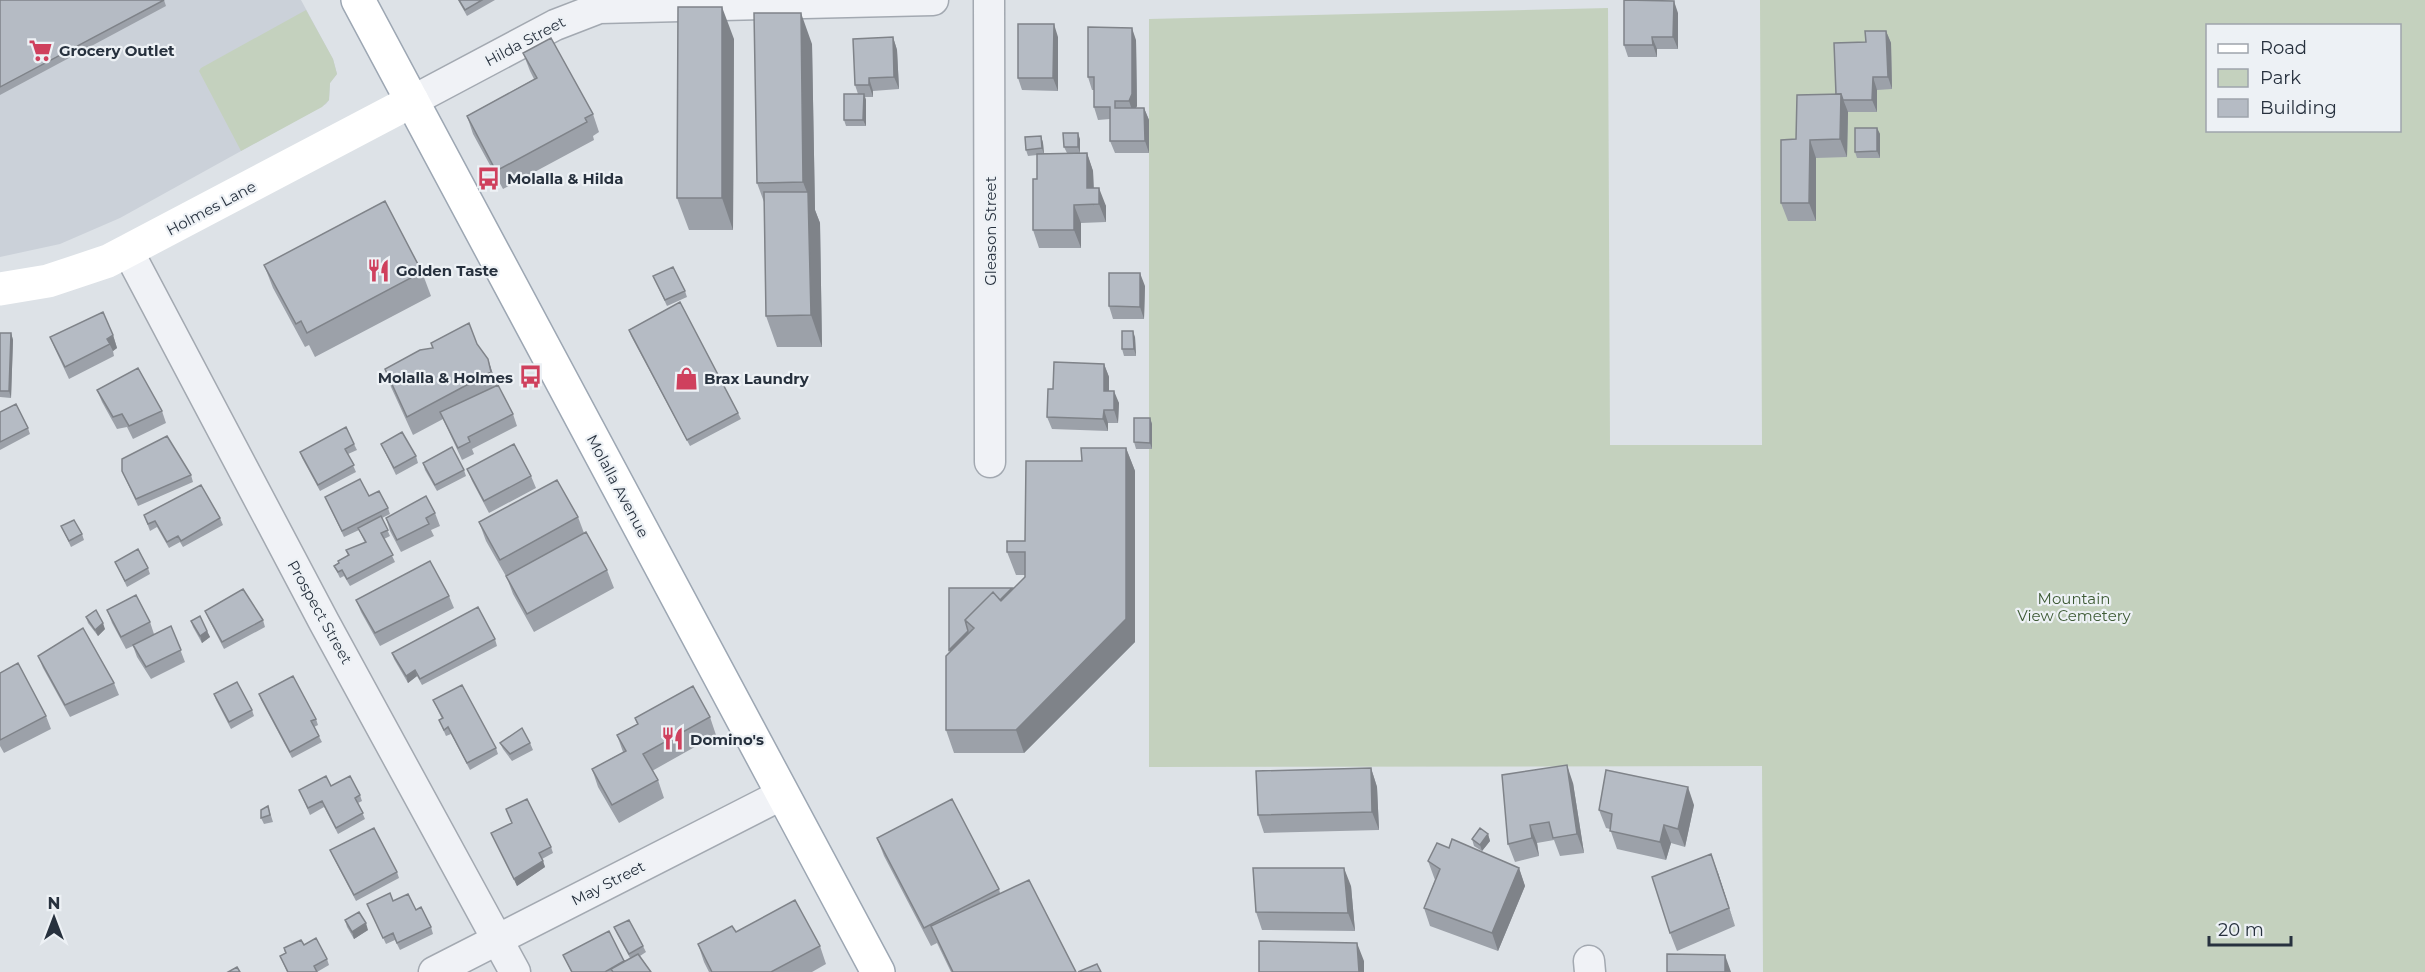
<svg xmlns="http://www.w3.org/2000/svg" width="2425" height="972" font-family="Montserrat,sans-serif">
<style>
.built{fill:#cbd1d9}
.green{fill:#c4d1be;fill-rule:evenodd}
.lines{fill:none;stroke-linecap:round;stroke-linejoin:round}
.street-casing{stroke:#a3a9b1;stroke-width:33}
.primary-casing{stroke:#9da7b3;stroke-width:36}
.street{stroke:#f0f2f6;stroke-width:30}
.secondary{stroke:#fff;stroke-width:33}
.primary{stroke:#fff;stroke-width:33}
.wall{fill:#9ca1a9}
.shaded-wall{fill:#7f8389}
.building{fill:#b5bbc4;stroke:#7f8389;stroke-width:1.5}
.labels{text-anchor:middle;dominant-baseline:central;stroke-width:4.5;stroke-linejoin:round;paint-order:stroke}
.street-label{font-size:15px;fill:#27313e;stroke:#edf1f5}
.poi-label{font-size:15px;font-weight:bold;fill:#27313e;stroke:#edf1f5;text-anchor:start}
.park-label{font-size:15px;fill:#3d5a34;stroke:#edf1f5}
</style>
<rect width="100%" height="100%" fill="#dde2e7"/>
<path class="built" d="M0 0H301L333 59 337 74 330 83 329 100 326 104 120 218 60 244 0 257Z"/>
<path class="green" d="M1760 0H2425V972H1763L1762 766 1149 767V19L1608 8 1610 445H1762ZM2208 26H2400V130H2208Z
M306 10 333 59 337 74 330 83 329 100 322 107 241 151 199 71 201 68Z"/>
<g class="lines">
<defs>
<path id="street" d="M989 0 990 462
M412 101 555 25 599 8 933 0
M128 251 324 622 515 972
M1589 961 1590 972
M434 972 783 794"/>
<path id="primary" d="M358 0 878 972"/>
</defs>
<use href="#street" class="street-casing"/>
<use href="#primary" class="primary-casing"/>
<use href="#street" class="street"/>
<path class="secondary" d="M0 289 48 281 108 261 412 101"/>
<use href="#primary" class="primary"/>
</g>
<path class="wall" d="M0 0H164L166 6 0 95Z
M458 0H495L467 16Z
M1678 13V49H1657V57H1628L1624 45Z
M1886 31 1891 43 1892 89 1877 90V112H1848L1847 157 1816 158V221H1788L1781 203 1796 139 1836 94 1866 42Z
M893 37 897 50 899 89 873 91V97H865L866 100V126H846L844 120 858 94 855 85Z
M1058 37V91L1022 90 1018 78Z
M734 39 733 230H689L677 198Z
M1136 40 1137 106 1136 108H1144L1149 120V153H1115L1110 141V119L1098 120 1094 107V90H1092L1088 77Z
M812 44 815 210 820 223 822 347H777L766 316 764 202 757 183Z
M523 53 593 114 599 132 593 136 594 140 503 189 473 134 467 116 534 79 530 71Z
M1877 128 1880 134V158H1857L1855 152Z
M1041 136 1043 143 1044 153H1087L1093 171 1094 188 1106 206V222L1081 223V248H1039L1033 230 1037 179V155L1028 156 1026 150Z
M1080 139V153H1067L1064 147Z
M264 265 422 272 431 296 315 357 309 345 305 347 273 288Z
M653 276 685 291 687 297 667 306Z
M1145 286 1144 319H1113L1109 306Z
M629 330 738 413 741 419 690 446 631 336Z
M0 333H11L13 340 11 398 0 397Z
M113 335 117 348 113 351 114 356 69 379 55 349 50 337Z
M1135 337 1136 356H1124L1122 349Z
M477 344 494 377 497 386 513 414 517 426 472 449 474 454 462 460 443 419 413 435 391 387 385 369Z
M1104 364 1109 377V391L1119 403 1118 423H1108V431L1052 429 1047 417 1053 389Z
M97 390 162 411 166 423 133 439 127 427 117 429 102 402Z
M0 412 28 428 30 434 0 450Z
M1150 418 1152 424V449H1136L1134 442Z
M354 444 357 450 348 454 356 472 320 491 302 458 300 452Z
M381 444 416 456 418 463 396 475Z
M1126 448 1135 471V642L1024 753H954L946 730 950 652 949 588 1013 590 1025 577V575H1016L1007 552 1025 541 1082 461Z
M423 463 464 470 466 476 437 491 425 470Z
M467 469 531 476 536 488 489 513 472 481Z
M122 471 191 475 193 482 138 506Z
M369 496 388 508 390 514 382 518 390 536 384 539 395 562 350 586 344 576 340 578 334 566 339 564 338 561 348 556 346 550 365 543 359 530 344 537 325 497Z
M435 513 440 526 431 530 434 536 401 552 390 531 386 518Z
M144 515 220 518 223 525 183 547 180 542 169 548 157 527 150 531Z
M578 517 584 533 607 570 614 588 534 632 513 594 507 578 486 541 479 522Z
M61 526 82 534 84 540 71 547Z
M115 562 148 568 150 574 127 587Z
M449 596 454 608 380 646 361 612 356 600Z
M107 610 150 622 154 634 171 626 185 662 151 679 137 657 133 646 126 649 112 623Z
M205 611 263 620 265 627 224 649 208 618Z
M86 617 105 629 98 636 88 623Z
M191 621 207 631 210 637 202 643 193 627Z
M495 639 497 646 422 685 417 676 408 683 394 659 392 653Z
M38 656 114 683 119 695 70 717 43 668Z
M0 673 46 716 51 729 4 753 0 746Z
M214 694 252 710 254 716 231 729 216 700Z
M259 694 316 719 318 725 314 727 322 742 292 758 261 700Z
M433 700 496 748 498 754 470 770 451 734 446 736 439 720 442 719Z
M710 717 716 735 652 771 658 780 664 798 619 823 598 787 592 769 623 752 617 735 637 724 635 718Z
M500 743H530L533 750 512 761 503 749Z
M1371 768 1377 787 1379 830 1264 833 1258 815Z
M1573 783 1584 853 1560 856 1554 840 1537 843 1539 856 1515 862 1508 844Z
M331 786 360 795 362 801 358 803 365 819 338 834 324 807 310 815 299 790Z
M1694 805 1685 847 1671 843 1666 860 1617 849 1610 829 1606 828 1599 810Z
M268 806 273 822 264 824 261 818Z
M506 809 551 847 553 853 542 859 545 867 517 886 491 833 512 823Z
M1488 834 1490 841 1482 851 1474 846 1472 839Z
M877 838 999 889 1000 893 1076 972H951L937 943 931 946 884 856Z
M330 850 397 872 399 878 356 901 333 857Z
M1428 861 1519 868 1525 886 1498 951 1430 926 1424 908 1435 880Z
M1718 873 1735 926 1677 951 1670 933Z
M1351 886 1355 931 1262 930 1256 912Z
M393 901 416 910 431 927 433 934 400 950 395 940 386 944 367 904Z
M345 920 368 930 354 939 347 927Z
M614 927 643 946 646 952 640 956 651 972H571L563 955 624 961 630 958 617 934Z
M736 932 820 946 826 964 812 972H709L704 962 698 944Z
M304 945 327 959 329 965 317 972H287L280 956 285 953 284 948Z"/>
<path class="shaded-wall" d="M1674 1 1678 13V49L1673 37Z
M722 7 734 39 733 230 722 198Z
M801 13 812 44 815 210 820 223 822 347 811 315 808 195 803 182Z
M1054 24 1058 37V91L1053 78Z
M1132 28 1136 40 1137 106 1133 113 1129 101Z
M1886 31 1891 43 1892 89 1888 77Z
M893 37 897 50 899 89 894 77Z
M1652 37 1657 49V57L1653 45Z
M1873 77 1877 90V112L1872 100Z
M869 78 873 91V97L869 85Z
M864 94 866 100V126L863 120Z
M1841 94 1848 112 1847 157 1840 139Z
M1144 108 1149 120V153L1145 141Z
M1877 128 1880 134V158L1877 151Z
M1078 133 1080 139V153L1078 147Z
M1041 136 1043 143 1044 155 1042 148Z
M1810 140 1816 158V221L1809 203Z
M1087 153 1093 171 1094 206 1087 188Z
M1099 188 1106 206V222L1099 204Z
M1074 205 1081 223V248L1074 230Z
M1140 273 1145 286 1144 319 1140 307Z
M1133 331 1135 337 1136 356 1134 349Z
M11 333 13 340 11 398 9 391Z
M113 335 117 348 113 351 107 339Z
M488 359 494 377 498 390 491 372Z
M1104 364 1109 377V403L1104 391Z
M1114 391 1119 403 1118 423 1114 410Z
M1104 410 1108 423V431L1103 419Z
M1150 418 1152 424V449L1150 443Z
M1126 448 1135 471V642L1024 753 1016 730Z
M1012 588 1016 601 974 628 972 627Z
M103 623 105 629 98 636 95 630Z
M207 631 210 637 202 643 200 636Z
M968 631 973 643 954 663 949 650Z
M415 670 417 676 408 683 406 676Z
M1567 765 1573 783 1584 853 1577 834Z
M1371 768 1377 787 1379 830 1372 812Z
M1688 787 1694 805 1685 847 1678 829Z
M1530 825 1537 843 1539 856 1532 838Z
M1664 825 1671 843 1666 860 1660 842Z
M1488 834 1490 841 1482 851 1480 845Z
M1711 854 1718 873 1735 926Z
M543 861 545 867 517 886 514 879Z
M1344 868 1351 886 1355 931 1348 913Z
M1519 868 1525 886 1498 951 1492 933Z
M366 923 368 930 354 939 352 932Z
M1357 943 1364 961V972H1359Z
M1725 955 1731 972H1725Z"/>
<path class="building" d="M0 0H164L0 87Z
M459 0H482L465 10Z
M1624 0 1674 1 1673 37H1652L1653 45H1624Z
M678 7H722V198H677Z
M754 13H801L803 182 757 183Z
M1018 24H1054L1053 78H1018Z
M1088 27 1132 28V94L1129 101H1115V108H1144L1145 141H1110V107H1094V77H1088Z
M1865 31H1886L1888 77H1873L1872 100H1843L1841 94H1836L1834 43 1866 42Z
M893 37 894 77 869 78V85H855L853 39Z
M551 38 593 114 585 118 587 122 496 171 467 116 537 78 523 53Z
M844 94H864L863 120H844Z
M1841 94 1840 139 1810 140 1809 203H1781V140L1796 139 1797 95Z
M1855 128H1877V151L1855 152Z
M1063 133H1078V147H1064Z
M1041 136 1042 148 1026 150 1025 137Z
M1087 153V188H1099V204L1074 205V230H1033V179H1037V154Z
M764 192H808L811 315 766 316Z
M385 201 422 272 307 333 301 321 296 324 264 265Z
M673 267 685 291 665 300 653 276Z
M1109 273H1140V307L1109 306Z
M680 302 738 413 687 440 629 330Z
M103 312 113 335 107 339 110 344 65 367 50 337Z
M469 323 477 344 488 359 491 372 407 417 385 369 420 350 433 348 431 343Z
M1122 331H1133L1134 349H1122Z
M0 333H11L9 391H0Z
M1054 362 1104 364V391H1114V410H1104L1103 419 1047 417 1048 389H1053Z
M138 368 162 411 129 426 122 414 113 417 97 390Z
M498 385 513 414 468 437 470 442 458 448 440 412Z
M16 404 28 428 0 442V412Z
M1134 418H1150V443L1134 442Z
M346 427 354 444 345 449 354 465 318 485 300 452Z
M402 432 416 456 394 468 381 444Z
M167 436 191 475 136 499 122 471V459Z
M514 444 531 476 484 501 467 469Z
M452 447 464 470 435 485 423 463Z
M1081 448H1126V619L1016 730H946V656L974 628 965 620 993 592 1001 601 1025 577V552H1007V541H1025L1026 461H1082Z
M360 479 369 496 379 491 388 508 342 531 325 497Z
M557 480 578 517 500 560 479 522Z
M201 485 220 518 181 541 178 536 167 542 155 521 148 524 144 515Z
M426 496 435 513 426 518 429 524 397 540 386 518Z
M381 516 388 530 381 533 393 555 347 579 342 570 338 572 334 566 339 563 338 561 349 555 346 550 366 542 358 528Z
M74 520 82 534 69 541 61 526Z
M586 532 607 570 527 614 506 576Z
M138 549 148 568 125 581 115 562Z
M430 561 449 596 375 633 356 600Z
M949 588H1012L1000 600 993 592 965 620 968 631 949 650Z
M243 589 263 620 222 642 205 611Z
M136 595 150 622 121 637 107 610Z
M478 607 495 639 420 679 415 670 406 676 392 653Z
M96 610 103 623 95 630 86 617Z
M200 616 207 631 200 636 191 621Z
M171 626 181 650 146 667 133 645Z
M83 628 114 683 65 705 38 656Z
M18 663 46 716 0 740V673Z
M293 676 316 719 311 721 319 736 290 752 259 694Z
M237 682 252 710 229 722 214 694Z
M462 685 496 748 467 763 448 727 444 730 439 720 443 718 433 700Z
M693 686 710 717 643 754 658 780 612 805 592 769 626 751 617 735 638 724 635 718Z
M522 728 530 743 510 754 500 743Z
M1567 765 1577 834 1553 838 1549 822 1530 825 1532 838 1508 844 1502 775Z
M1371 768 1372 812 1258 815 1256 771Z
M1606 770 1688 787 1678 829 1664 825 1660 842 1610 831 1612 814 1599 810Z
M326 776 331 786 350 776 360 795 355 798 363 813 336 828 322 801 308 808 299 790Z
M527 799 551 847 539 853 543 861 514 879 491 833 512 823 506 809Z
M952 799 999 889 924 928 877 838Z
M268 806 270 815 261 818V810Z
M374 828 397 872 354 895 330 850Z
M1480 828 1488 834 1480 845 1472 839Z
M1452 839 1519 868 1492 933 1424 908 1440 869 1428 861 1437 843 1449 848Z
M1711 854 1729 908 1670 933 1652 877Z
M1253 868H1344L1348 913 1256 912Z
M1029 880 1076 972H953L931 926Z
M390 893 393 901 408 894 416 910 421 907 431 927 397 943 393 933 383 938 367 904Z
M795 900 820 946 771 972H712L698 944 732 926 736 932Z
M359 912 366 923 352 932 345 920Z
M629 920 643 946 629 954 614 927Z
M609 931 624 961 605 972H572L563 955Z
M316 938 327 959 314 966 317 972H288L280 956 286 953 284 948 301 940 304 945Z
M1259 941 1357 943 1359 972H1259Z
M638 954 651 972H613L611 969Z
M1667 954 1725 955V972H1667Z
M1097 964 1101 972H1078Z
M237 967 240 972H228Z"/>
<defs>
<symbol id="supermarket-bare" viewBox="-9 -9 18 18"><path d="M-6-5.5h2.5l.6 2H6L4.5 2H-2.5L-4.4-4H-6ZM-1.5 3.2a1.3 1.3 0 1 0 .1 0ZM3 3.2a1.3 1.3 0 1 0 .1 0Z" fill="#cf405d" stroke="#edf1f5" stroke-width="2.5" paint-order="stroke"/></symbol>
<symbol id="bus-bare" viewBox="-9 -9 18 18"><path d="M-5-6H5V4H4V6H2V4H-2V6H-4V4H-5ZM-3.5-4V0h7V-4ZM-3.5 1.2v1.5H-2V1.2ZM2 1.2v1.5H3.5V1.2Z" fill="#cf405d" stroke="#edf1f5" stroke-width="2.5" paint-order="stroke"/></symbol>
<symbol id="restaurant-bare" viewBox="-9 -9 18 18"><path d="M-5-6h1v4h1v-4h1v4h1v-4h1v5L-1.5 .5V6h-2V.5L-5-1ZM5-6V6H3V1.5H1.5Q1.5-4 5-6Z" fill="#cf405d" stroke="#edf1f5" stroke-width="2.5" paint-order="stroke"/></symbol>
<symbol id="shop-bare" viewBox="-9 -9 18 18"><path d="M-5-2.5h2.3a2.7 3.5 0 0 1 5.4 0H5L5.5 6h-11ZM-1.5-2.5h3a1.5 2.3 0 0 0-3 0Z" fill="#cf405d" stroke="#edf1f5" stroke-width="2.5" paint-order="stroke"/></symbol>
</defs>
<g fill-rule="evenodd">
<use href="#supermarket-bare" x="24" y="34" width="33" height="33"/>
<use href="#bus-bare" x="472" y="162" width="33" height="33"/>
<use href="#restaurant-bare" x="362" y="254" width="33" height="33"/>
<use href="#bus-bare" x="514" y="360" width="33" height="33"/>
<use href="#shop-bare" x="670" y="362" width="33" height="33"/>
<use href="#restaurant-bare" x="656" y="722" width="33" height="33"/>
</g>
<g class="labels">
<g class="street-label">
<text transform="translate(525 41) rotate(-28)">Hilda Street</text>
<text transform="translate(211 208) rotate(-28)">Holmes Lane</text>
<text transform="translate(990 231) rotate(-90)">Gleason Street</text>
<text transform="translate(618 486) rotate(62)">Molalla Avenue</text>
<text transform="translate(320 612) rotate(61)">Prospect Street</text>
<text transform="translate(608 883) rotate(-27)">May Street</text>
</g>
<g class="poi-label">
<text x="59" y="50">Grocery Outlet</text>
<text x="507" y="178">Molalla &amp; Hilda</text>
<text x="396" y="270">Golden Taste</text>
<text x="513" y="377" text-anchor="end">Molalla &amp; Holmes</text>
<text x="704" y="378">Brax Laundry</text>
<text x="690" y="739">Domino's</text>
</g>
<g class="park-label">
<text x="2074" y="598">Mountain<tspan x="2074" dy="17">View Cemetery</tspan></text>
</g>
</g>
<rect x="2206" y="24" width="195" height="108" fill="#edf1f5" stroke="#9ea4ac" stroke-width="1.5"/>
<rect x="2218" y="44" width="30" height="9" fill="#ffffff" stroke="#9ea4ac" stroke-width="1.5"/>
<text x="2260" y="54" font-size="18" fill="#27313e">Road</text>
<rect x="2218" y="69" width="30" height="18" fill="#c4d1be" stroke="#9ea4ac" stroke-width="1.5"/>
<text x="2260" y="84" font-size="18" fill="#27313e">Park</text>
<rect x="2218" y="99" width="30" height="18" fill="#b5bbc4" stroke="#9ea4ac" stroke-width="1.5"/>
<text x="2260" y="114" font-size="18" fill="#27313e">Building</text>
<g transform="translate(54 918)" stroke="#edf1f5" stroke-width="4.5" paint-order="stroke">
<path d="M0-4.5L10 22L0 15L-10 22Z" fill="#27313e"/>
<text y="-9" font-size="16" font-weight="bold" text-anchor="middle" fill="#27313e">N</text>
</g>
<path d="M2209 936v9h82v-9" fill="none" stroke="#27313e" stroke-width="3"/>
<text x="2218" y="936" font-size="18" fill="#27313e" stroke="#edf1f5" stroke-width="4.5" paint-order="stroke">20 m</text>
</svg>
